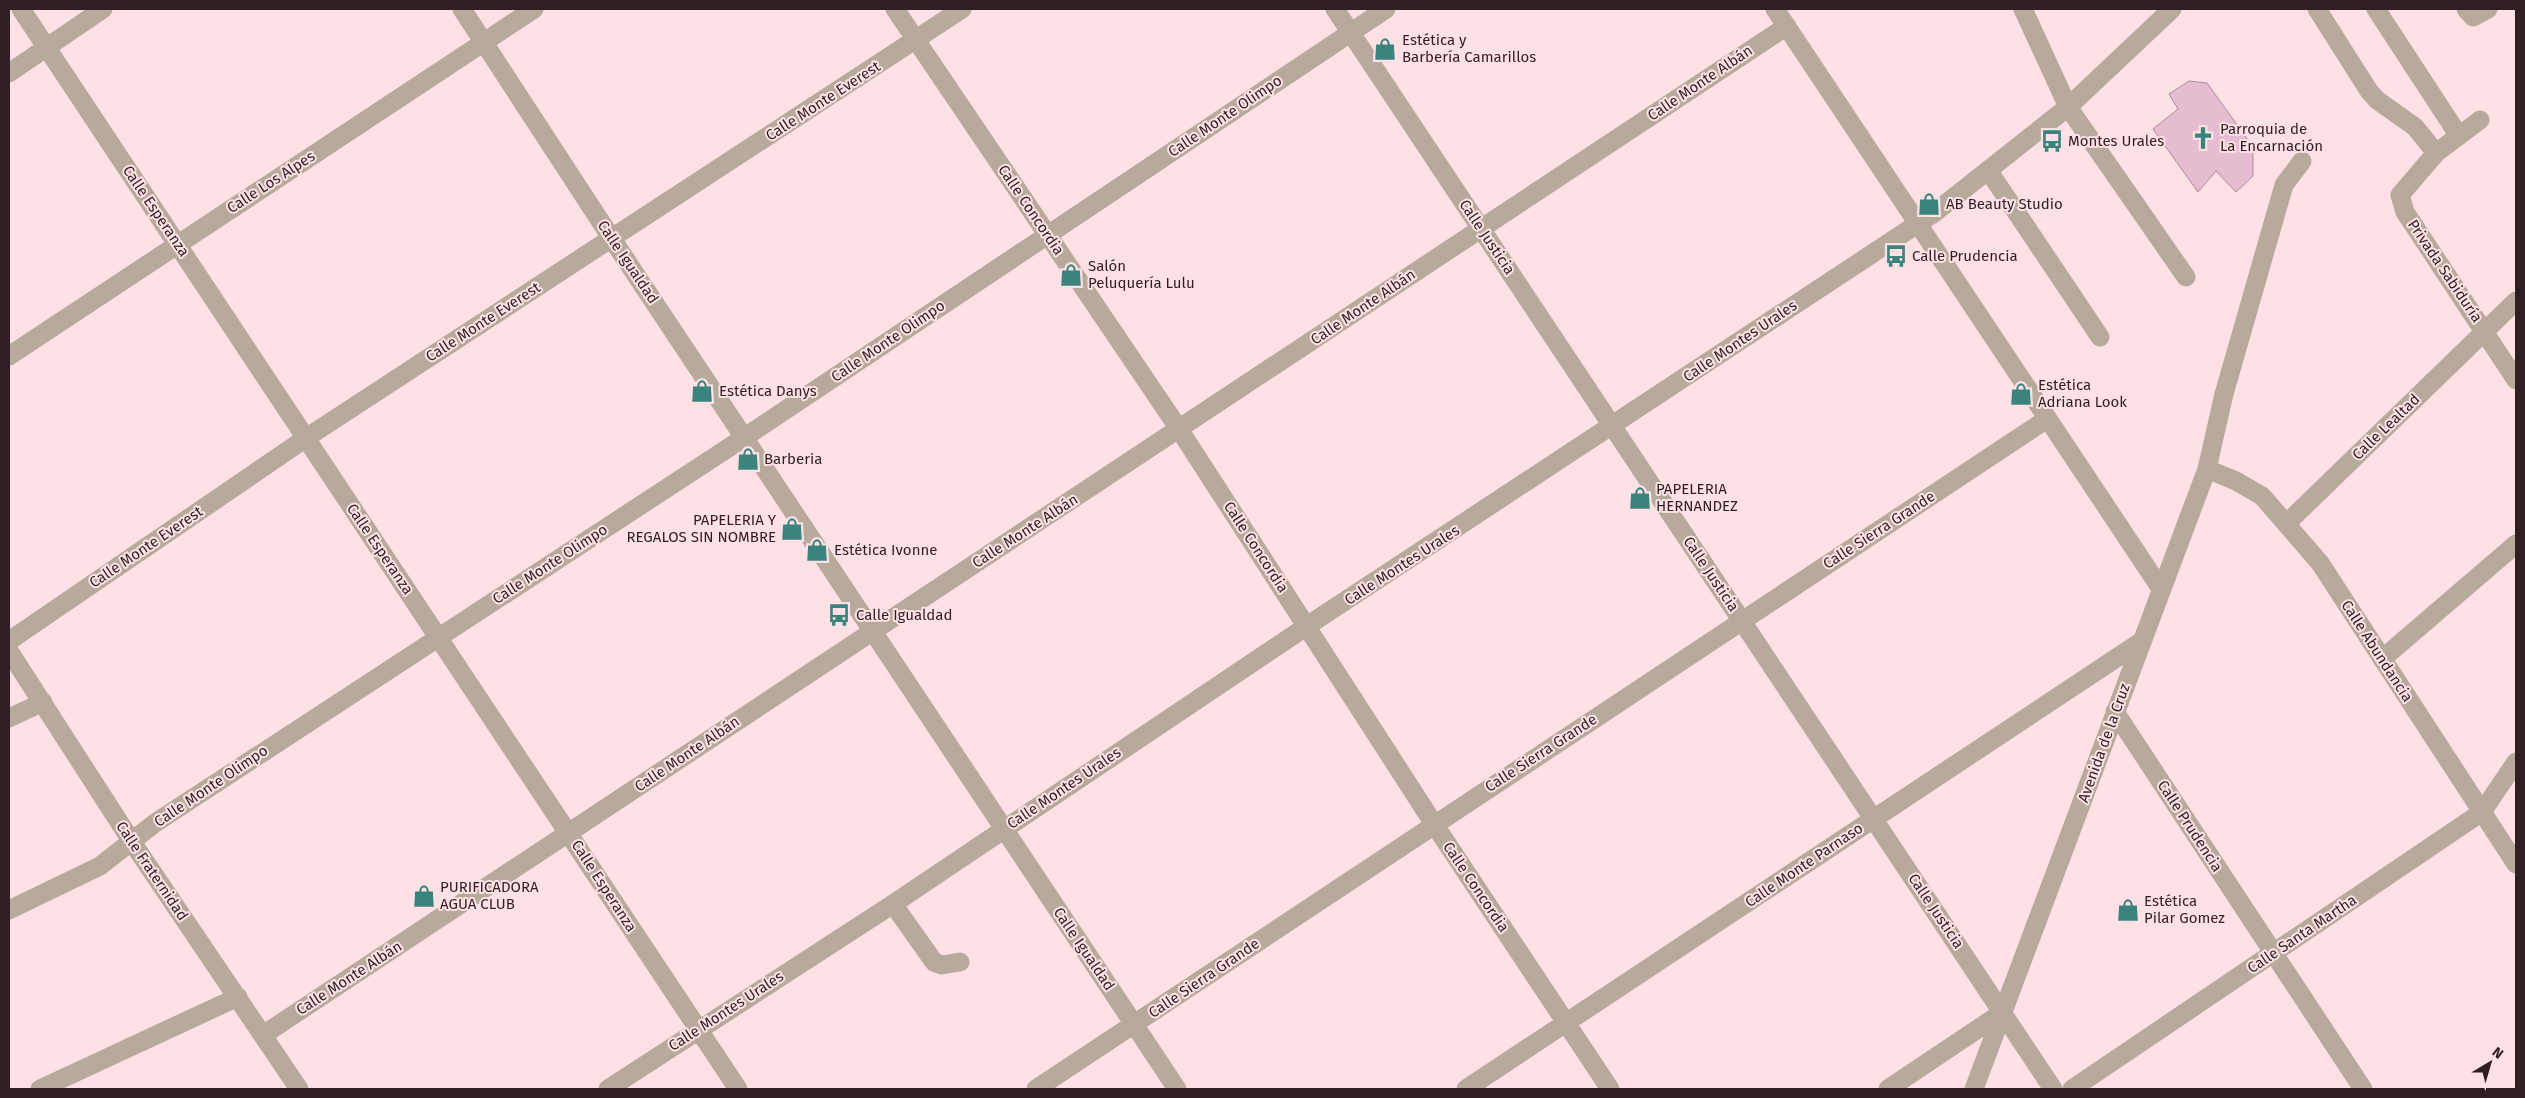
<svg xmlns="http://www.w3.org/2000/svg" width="2525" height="1098" font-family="'Fira Sans',sans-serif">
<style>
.building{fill:#e6bdd0;stroke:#b0899c}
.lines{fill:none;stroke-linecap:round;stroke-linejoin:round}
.minor{stroke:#b7aa9d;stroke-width:19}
.labels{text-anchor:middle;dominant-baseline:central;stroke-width:4;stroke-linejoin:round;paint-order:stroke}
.poi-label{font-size:15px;fill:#301f22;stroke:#fee1e5;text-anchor:start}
.street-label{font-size:15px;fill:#301f22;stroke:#fee1e5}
</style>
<rect width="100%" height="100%" fill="#fee1e5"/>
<path class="building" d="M2189 81 2207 83 2253 147V176L2236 192 2216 171 2198 192 2153 129 2178 109 2169 94Z"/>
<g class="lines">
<path class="minor" d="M21 9 738 1089
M462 9 612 239 1177 1089
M895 9 1179 429 1434 824 1610 1089
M1335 9 2053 1089
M1775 9 2161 589
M2023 9 2068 107 2186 277
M2317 9 2369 91 2377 100 2415 127 2436 153
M2376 9 2459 136
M2466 9 2473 17 2488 9
M9 73 103 9
M2480 120 2436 153 2400 195 2405 212 2516 380
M1988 170 2100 337
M9 356 534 9
M2207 469 2236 481 2262 496 2320 563 2516 864
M2287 523 2516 301
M9 641 306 438 962 9
M9 651 132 842 299 1089
M2382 659 2516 544
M2115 712 2363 1089
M9 718 43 702
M893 904 934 962 942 965 960 962
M9 910 100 866 155 823 745 437 1386 9
M263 1035 1787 26
M40 1089 238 997
M608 1089 893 904 1307 626 1934 213 2068 107 2172 9
M1036 1089 2047 419
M1466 1089 2142 641
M1888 1089 2003 1012
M1974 1089 2207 469 2224 394 2284 185 2302 161
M2072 1089 2482 812 2516 762"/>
</g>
<defs>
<symbol id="shop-bare" viewBox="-9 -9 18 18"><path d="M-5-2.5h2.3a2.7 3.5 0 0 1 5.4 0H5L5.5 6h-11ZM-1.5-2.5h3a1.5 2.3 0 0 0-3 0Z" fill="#3b837d" stroke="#fee1e5" stroke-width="2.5" paint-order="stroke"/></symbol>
<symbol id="church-bare" viewBox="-9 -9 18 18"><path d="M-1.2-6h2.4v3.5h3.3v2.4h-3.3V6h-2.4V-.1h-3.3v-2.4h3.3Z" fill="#3b837d" stroke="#fee1e5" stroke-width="2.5" paint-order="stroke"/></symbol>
<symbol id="bus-bare" viewBox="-9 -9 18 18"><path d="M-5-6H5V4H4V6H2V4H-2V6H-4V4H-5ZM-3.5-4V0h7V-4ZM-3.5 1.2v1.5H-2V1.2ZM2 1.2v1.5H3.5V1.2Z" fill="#3b837d" stroke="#fee1e5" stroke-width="2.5" paint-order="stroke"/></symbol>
</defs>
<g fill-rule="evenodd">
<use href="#shop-bare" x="1369" y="33" width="32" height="32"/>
<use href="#church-bare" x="2187" y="122" width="32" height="32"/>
<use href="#bus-bare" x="2036" y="125" width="32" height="32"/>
<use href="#shop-bare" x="1913" y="188" width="32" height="32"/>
<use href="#bus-bare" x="1880" y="240" width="32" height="32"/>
<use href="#shop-bare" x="1055" y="259" width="32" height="32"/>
<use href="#shop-bare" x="686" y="375" width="32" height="32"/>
<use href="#shop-bare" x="2005" y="378" width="32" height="32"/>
<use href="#shop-bare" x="732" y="443" width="32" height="32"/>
<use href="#shop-bare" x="1624" y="482" width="32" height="32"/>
<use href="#shop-bare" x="776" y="513" width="32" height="32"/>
<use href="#shop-bare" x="801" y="534" width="32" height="32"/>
<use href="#bus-bare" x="823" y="599" width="32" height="32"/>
<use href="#shop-bare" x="408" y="880" width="32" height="32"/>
<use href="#shop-bare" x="2112" y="894" width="32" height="32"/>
</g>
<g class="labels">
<g class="poi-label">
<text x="1402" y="40">Estética y<tspan x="1402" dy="17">Barbería Camarillos</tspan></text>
<text x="2220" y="129">Parroquia de<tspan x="2220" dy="17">La Encarnación</tspan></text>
<text x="2068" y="141">Montes Urales</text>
<text x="1946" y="204">AB Beauty Studio</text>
<text x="1912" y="256">Calle Prudencia</text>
<text x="1088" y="266">Salón<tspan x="1088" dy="17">Peluquería Lulu</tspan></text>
<text x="2038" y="385">Estética<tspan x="2038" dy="17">Adriana Look</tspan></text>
<text x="719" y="391">Estética Danys</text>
<text x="764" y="459">Barberia</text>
<text x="1656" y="489">PAPELERIA<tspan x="1656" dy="17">HERNANDEZ</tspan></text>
<text x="776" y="520" text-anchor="end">PAPELERIA Y<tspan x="776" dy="17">REGALOS SIN NOMBRE</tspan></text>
<text x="834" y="550">Estética Ivonne</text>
<text x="856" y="615">Calle Igualdad</text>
<text x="440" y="887">PURIFICADORA<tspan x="440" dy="17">AGUA CLUB</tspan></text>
<text x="2144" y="901">Estética<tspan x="2144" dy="17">Pilar Gomez</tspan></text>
</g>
<g class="street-label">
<text transform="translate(1700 83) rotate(-34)">Calle Monte Albán</text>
<text transform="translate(823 101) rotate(-33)">Calle Monte Everest</text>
<text transform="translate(1225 116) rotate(-34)">Calle Monte Olimpo</text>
<text transform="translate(271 182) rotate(-33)">Calle Los Alpes</text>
<text transform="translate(1031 210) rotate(56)">Calle Concordia</text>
<text transform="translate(156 211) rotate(56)">Calle Esperanza</text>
<text transform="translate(1487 237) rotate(56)">Calle Justicia</text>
<text transform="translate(628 262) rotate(56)">Calle Igualdad</text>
<text transform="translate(2445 271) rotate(56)">Privada Sabiduría</text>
<text transform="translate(1363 307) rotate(-34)">Calle Monte Albán</text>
<text transform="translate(483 322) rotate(-33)">Calle Monte Everest</text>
<text transform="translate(888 341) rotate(-34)">Calle Monte Olimpo</text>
<text transform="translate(1740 341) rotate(-34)">Calle Montes Urales</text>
<text transform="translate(2386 427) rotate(-44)">Calle Lealtad</text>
<text transform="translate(1879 530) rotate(-33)">Calle Sierra Grande</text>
<text transform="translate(1025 531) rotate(-33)">Calle Monte Albán</text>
<text transform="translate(146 547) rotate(-34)">Calle Monte Everest</text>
<text transform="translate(1256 547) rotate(57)">Calle Concordia</text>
<text transform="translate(380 549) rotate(56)">Calle Esperanza</text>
<text transform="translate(550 564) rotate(-33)">Calle Monte Olimpo</text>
<text transform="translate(1402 565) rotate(-33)">Calle Montes Urales</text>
<text transform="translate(1711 574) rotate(56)">Calle Justicia</text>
<text transform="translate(2377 651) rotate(57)">Calle Abundancia</text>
<text transform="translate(2104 743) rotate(-70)">Avenida de la Cruz</text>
<text transform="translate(1541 753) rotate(-33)">Calle Sierra Grande</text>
<text transform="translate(687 754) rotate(-34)">Calle Monte Albán</text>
<text transform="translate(211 786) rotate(-34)">Calle Monte Olimpo</text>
<text transform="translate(1064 788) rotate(-34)">Calle Montes Urales</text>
<text transform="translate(2190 826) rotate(57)">Calle Prudencia</text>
<text transform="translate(1804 865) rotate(-34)">Calle Monte Parnaso</text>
<text transform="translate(152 871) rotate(56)">Calle Fraternidad</text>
<text transform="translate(604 886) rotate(57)">Calle Esperanza</text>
<text transform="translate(1476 887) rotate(56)">Calle Concordia</text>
<text transform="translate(1936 911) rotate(56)">Calle Justicia</text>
<text transform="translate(2302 934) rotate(-34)">Calle Santa Martha</text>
<text transform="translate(1084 949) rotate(56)">Calle Igualdad</text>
<text transform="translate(349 978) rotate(-33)">Calle Monte Albán</text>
<text transform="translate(1204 978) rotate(-34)">Calle Sierra Grande</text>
<text transform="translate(726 1011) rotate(-33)">Calle Montes Urales</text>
</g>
</g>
<rect width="2525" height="1098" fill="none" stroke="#301f22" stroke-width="20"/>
<g transform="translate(2490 1063) rotate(38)" stroke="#fee1e5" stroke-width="4" paint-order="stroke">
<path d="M0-4L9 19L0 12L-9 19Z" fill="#301f22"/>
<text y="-8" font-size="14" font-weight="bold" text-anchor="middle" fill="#301f22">N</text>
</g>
</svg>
